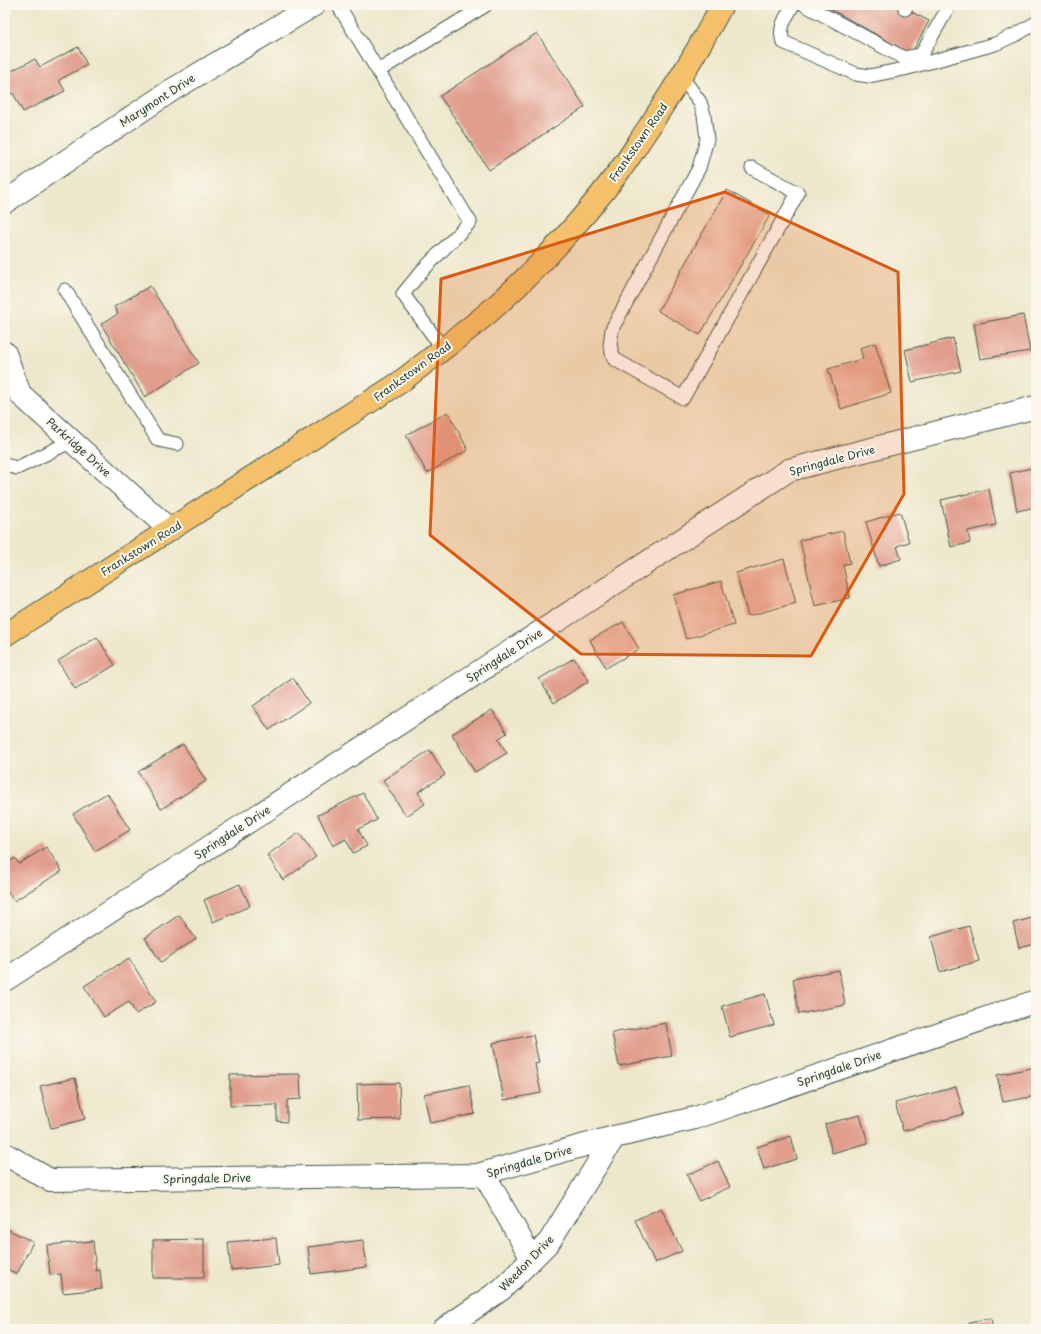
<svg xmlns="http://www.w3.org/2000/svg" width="1041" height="1334" font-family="'Playpen Sans',sans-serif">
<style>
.building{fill:#e19e8d}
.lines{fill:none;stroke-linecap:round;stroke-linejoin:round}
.service-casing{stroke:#3e564b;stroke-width:15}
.minor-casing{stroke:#3e564b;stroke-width:24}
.primary-casing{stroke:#3e564b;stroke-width:24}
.service{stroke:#fff;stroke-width:13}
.minor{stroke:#fff;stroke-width:22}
.primary{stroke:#f4c16b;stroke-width:22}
.marked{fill:#de580e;fill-opacity:0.2;stroke:#de580e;stroke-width:3;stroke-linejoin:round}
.labels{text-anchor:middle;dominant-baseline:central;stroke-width:4;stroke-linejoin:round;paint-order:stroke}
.street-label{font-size:11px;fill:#1f3d34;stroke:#fbf7ec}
</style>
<rect width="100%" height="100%" fill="#fbf7ec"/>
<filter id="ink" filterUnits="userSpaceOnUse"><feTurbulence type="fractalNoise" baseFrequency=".025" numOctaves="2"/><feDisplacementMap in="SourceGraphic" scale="8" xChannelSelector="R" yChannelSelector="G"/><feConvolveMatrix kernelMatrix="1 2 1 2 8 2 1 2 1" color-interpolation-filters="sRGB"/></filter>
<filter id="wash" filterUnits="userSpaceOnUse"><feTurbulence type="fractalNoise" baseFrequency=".012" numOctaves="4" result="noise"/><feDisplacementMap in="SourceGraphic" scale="16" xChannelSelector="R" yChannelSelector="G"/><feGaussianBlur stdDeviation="0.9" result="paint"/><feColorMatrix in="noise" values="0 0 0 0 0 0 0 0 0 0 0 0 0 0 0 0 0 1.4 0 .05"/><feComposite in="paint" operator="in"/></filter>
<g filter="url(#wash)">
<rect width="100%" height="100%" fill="#ede7cb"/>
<g id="blocks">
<path class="building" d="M823 5H898L929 21 911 54Z
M537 33 585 107 489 170 440 96Z
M78 47 87 65 59 80 65 91 23 112 13 93 5 98V74L35 59 40 67Z
M727 190 770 215 700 335 658 311Z
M150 286 199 363 145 397 101 324 118 314 114 307Z
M1023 315 1030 351 980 359 974 324Z
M953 338 961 371 912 382 905 350Z
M875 343 891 393 841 409 828 369 863 359 860 348Z
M448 412 468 450 427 473 406 435Z
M1036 467V507L1017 511 1010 473Z
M989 489 996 525 968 531 970 543 951 547 941 500Z
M900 512 909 542 897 546 901 559 879 566 866 522Z
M843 531 850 563 843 565 850 598 815 606 800 540Z
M784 559 796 603 748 616 736 573Z
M721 581 734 625 686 639 673 595Z
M623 622 639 649 606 668 590 640Z
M97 637 115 665 75 689 58 661Z
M574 658 589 681 554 703 539 679Z
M293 678 309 703 269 730 253 706Z
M492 710 507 733 498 739 507 753 475 772 452 734Z
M183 744 206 781 161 809 138 772Z
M430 750 445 775 418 792 425 804 406 816 383 780Z
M107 793 130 830 95 851 73 814Z
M363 793 377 820 358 829 367 846 353 853 346 839 333 846 318 815Z
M299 833 316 857 283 880 267 855Z
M46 847 62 871 14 901 5 887V864L15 858 19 864Z
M240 884 250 906 213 922 204 900Z
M179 915 196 939 161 962 145 938Z
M1036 917V944L1019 948 1013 923Z
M969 926 979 961 940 972 931 937Z
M129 958 156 1002 136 1014 129 1002 104 1017 84 986Z
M839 970 845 1005 799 1014 793 979Z
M765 994 774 1025 730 1037 722 1006Z
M666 1023 672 1056 619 1066 612 1033Z
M533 1035 539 1063 535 1064 541 1093 504 1100 493 1043Z
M1036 1067V1096L1003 1102 997 1075Z
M300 1074 301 1099 287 1100V1122L277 1121V1105L230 1106V1075Z
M75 1078 85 1119 51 1128 40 1086Z
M399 1083 400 1119 358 1120 357 1084Z
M469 1085 475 1114 430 1123 424 1094Z
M956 1087 964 1114 903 1131 895 1103Z
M860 1115 868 1143 832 1153 825 1124Z
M791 1136 797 1159 764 1169 757 1147Z
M718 1161 730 1187 699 1201 687 1175Z
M661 1208 682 1251 655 1263 635 1220Z
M5 1228 33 1242 17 1274 5 1268Z
M276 1238 279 1265 231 1270 228 1242Z
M204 1239V1278H153V1240Z
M363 1240 367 1267 311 1274 308 1247Z
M93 1241 96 1271 100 1270 102 1289 63 1293 61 1274 50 1275 47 1245Z
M1032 1305H1036V1329H1033Z
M991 1318 993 1329H971L969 1322Z"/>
</g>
</g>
<g filter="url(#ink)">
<use href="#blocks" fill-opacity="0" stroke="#3e564b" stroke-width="1"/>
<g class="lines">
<defs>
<path id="service" d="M338 5 470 222 421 272 403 294 443 349
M793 5C786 18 778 27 783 42L856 74 869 76 904 69 948 57 995 44 1017 34 1036 23
M805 5 904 58 921 55 948 8 947 5
M905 9 907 5
M378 71 486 5
M681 76 700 102 704 115 707 139 699 168 612 329 610 346 614 359 683 398 798 193 752 168
M65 290 158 440 177 444
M5 465 17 468 72 441"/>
<path id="minor" d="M5 202 172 90 314 5
M5 353 20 394 170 530
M5 980 789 470 1036 407
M5 1154 50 1180 477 1175 614 1137 695 1118 1036 1001
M484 1174 532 1259
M444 1329 502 1289 549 1242 614 1137"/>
<path id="primary" d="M5 635 399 383C432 357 467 332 498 304 542 264 585 217 620 170 631 156 639 141 649 127 675 87 700 47 722 5"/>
</defs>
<use href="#service" class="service-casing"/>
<use href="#minor" class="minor-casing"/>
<use href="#primary" class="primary-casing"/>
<use href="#service" class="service"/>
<use href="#minor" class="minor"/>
<use href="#primary" class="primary"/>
</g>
</g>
<path class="marked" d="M725 192 898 272 904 494 811 656 581 654 430 535 441 279Z"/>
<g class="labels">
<g class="street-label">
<text transform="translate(157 100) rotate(-33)">Marymont Drive</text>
<text transform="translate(638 142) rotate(-55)">Frankstown Road</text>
<text transform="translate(412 371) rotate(-36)">Frankstown Road</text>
<text transform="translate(79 447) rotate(42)">Parkridge Drive</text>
<text transform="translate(832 460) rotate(-15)">Springdale Drive</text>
<text transform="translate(141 548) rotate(-32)">Frankstown Road</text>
<text transform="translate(504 655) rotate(-33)">Springdale Drive</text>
<text transform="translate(232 832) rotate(-33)">Springdale Drive</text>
<text transform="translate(839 1068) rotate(-19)">Springdale Drive</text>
<text transform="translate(529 1161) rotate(-16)">Springdale Drive</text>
<text transform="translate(207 1178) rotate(-1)">Springdale Drive</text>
<text transform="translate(526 1263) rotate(-46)">Weedon Drive</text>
</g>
</g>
<rect width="1041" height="1334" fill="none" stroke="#fbf7ec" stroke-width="20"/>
</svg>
